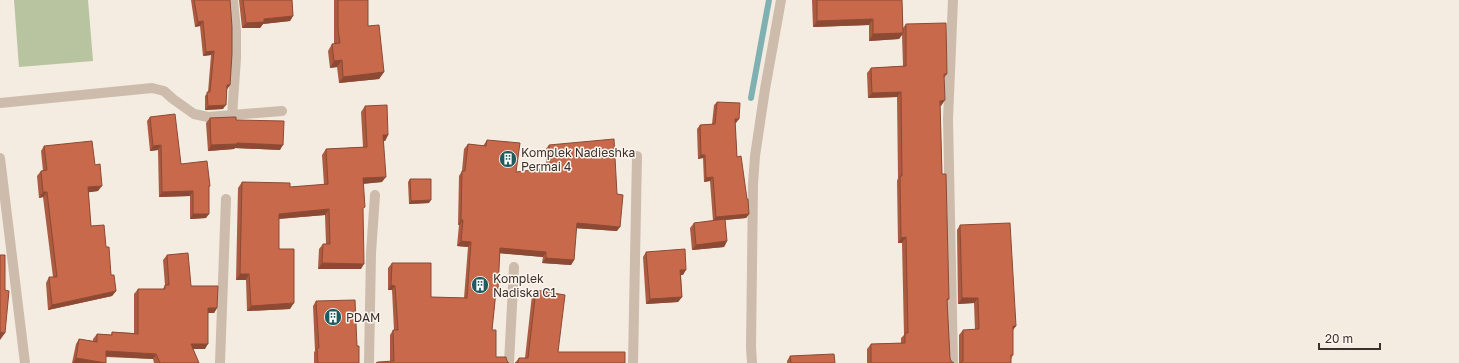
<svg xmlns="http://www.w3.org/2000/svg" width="1459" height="363" font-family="'Golos Text',sans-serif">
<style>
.green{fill:#b8c4a0}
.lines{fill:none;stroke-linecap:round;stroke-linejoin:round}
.stream{stroke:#7fb0b2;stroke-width:6}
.minor{stroke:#cdbbac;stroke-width:10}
.wall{fill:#ac5a40}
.shaded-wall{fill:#8c4a34}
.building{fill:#c8694b;stroke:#8c4a34}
.labels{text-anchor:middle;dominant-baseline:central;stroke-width:3;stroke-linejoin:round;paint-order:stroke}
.poi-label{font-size:12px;fill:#3b302b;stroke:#fbf5ee;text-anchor:start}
</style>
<rect width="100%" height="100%" fill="#f4ebe1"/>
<path class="green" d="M14 0H88L93 61 19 67Z"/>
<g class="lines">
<path class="stream" d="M751 98 769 0"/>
<path class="minor" d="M953 0 948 119 953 363
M0 103 152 88 164 91 173 99 194 114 208 117 282 111
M232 116 236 58V31L233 0
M0 158 25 363
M220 363 226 199
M369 363 371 253 375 195
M509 363 514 267
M633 363 637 156
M752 363 751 347 753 184 755 156 765 89 781 0"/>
</g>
<path class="wall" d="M191 0H230V85L227 89 223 109 205 110V96L208 92 211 55 203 56 200 26 195 27Z
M239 0H292L293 16 290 21 263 24 260 28H242Z
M334 0H368V26L384 72 379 79 339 83 337 67 330 68 328 51 332 44H334Z
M812 0H902L903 28 906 24 947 74 944 78 940 106 942 174 949 299 947 301 950 358 951 361 954 363H867V349L871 344 901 343V338L904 335 902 243H898L897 181 898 178 897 97 868 98 867 73 871 68 903 66 902 35 899 39 869 41V25L813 27Z
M717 102 736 123H735L737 157 749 214 746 218 725 220 727 241 724 247 692 250 690 228 694 223 713 221 710 181 704 182 703 158 698 159 697 129 700 125 712 124 714 105Z
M365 106 388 135 385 141H384L382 182 363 184 361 269H318L319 249 323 244H326L325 215 279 219V249L290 309 247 311 246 280H236L238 188 242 182 290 187 324 185 322 155 326 149 363 147 361 112Z
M150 117 181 164 210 186 209 187 206 218 190 219V196L159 197 158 150 150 151 147 121Z
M210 118 236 120 280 150 235 148 234 149 208 151 206 123Z
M487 140 516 172 547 169 545 150 549 145 617 231 576 228 574 260 571 265 542 263 543 257 500 253 492 330 496 357 507 361H390V335L393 330H394L392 290H388V268L392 263 431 297 464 298 468 247 457 246 459 225H458L459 176 462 171 464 149 468 144 483 146Z
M44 146 95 165 98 191 88 192 91 226 106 247 111 275 116 291 112 296 48 310 46 283 49 277H53L43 197 39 198 37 176 41 171H43L41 151Z
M410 179 429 203 409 204 408 182Z
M960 225 1016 326 1013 330V355L1011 359V363H959V335L963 330H975L974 303 958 304 957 230Z
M646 252 683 275H681L682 297 678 302 646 304 643 257Z
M167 255 191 286 217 308 214 313H208L205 349H193L199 363H154L153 359 106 357V363H72L76 344 79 339 93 341V339L97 334 111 335 112 332 134 333V294L138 289H163L165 285 163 260Z
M536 290 558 352 515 363 519 358H525L532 295Z
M316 301 357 346 359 363H314V352L315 351 313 306Z
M790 356 835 363H787V361Z"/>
<path class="shaded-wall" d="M293 16 290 21 263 24 260 28H242L246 23 264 19Z
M873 19 869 25 813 27 817 21Z
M203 21 200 26 195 27 198 22Z
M903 33 899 39 869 41 873 34Z
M214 51 211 55 203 56 206 52Z
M342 60 337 67 330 68 334 61Z
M384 72 379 79 339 83 343 77Z
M227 85H230L227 89H224Z
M901 92 897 97 868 98 872 93Z
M945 100 941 106H937L940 101Z
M226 105 223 109 205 110 208 106Z
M735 119H739L736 123 732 122Z
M383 135H388L385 141H380Z
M237 143 283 145 280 150 235 148 234 149 208 151 211 145Z
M161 145 158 150 150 151 153 146Z
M701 155H705L703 158 698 159Z
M386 177 382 182 359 184 363 178Z
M713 177 710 181 704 182 706 178Z
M102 186 98 191 84 193 88 187Z
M193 191 190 196 159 197 162 192Z
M43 192H47L43 197 39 198Z
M431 200 429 203 409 204 411 201Z
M329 209 325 215 276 219 279 214Z
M193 214H209L206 218 190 219Z
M749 214 746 218 713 221 716 217Z
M461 220H463L459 225H458Z
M577 223 620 227 617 231 573 228Z
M906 237 902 243H898L901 238Z
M461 241 471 242 468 247 457 246Z
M727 241 724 247 692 250 696 245Z
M500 248 546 252 543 257 497 253Z
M546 258 574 260 571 265 542 263Z
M322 263 364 264 361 269H318Z
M680 270H686L683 275H677Z
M240 274H249L246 280H236Z
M391 285 395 286 392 290H388Z
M116 291 112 296 48 310 52 305Z
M682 297 678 302 646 304 650 299Z
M962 298H978L974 303 958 304Z
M294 303 290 309 247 311 251 306Z
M208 308H217L214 313H204Z
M1013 326H1016L1012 331Z
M0 332 5 333 0 340Z
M191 344H208L205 349H187Z
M106 351 156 354 153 359 103 356Z
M76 358 106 363H73Z"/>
<path class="building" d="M194 0H230L232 27V54L230 85H227L226 105 208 106 207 92H210L214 51 206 52 203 21 198 22Z
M243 0H292L293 16 264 19V22L246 23Z
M338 0H368V26L379 25 384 72 343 77 342 60 334 61 332 44 340 43 338 29Z
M817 0H902L903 33 873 34V19L817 21Z
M946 23 947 74H944L945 100 940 101 942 174H946L949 299H947L950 358 951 361 954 363H871V344L905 343V333H908L906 237 901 238 900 176H902L901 92 872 93 871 68 906 66V24Z
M717 102 740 103 739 119H735L737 157 741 156 747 199H748L749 214 716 217 713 177 706 178 705 155H701L700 125 715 124Z
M387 105 388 135H383L386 177 363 178 365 207 363 208 364 264 322 263 323 244H330L329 209 279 214V249H294V303L251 306 249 274H240L242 182 290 183V187L328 184 326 149 367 147 365 106Z
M175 114 181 164 207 161 210 186H209V214H193V191L162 192 161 145 153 146 150 117Z
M234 117H236V120L284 121 283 145 237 143V144L211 145 210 118Z
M614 139 617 194 623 195 620 227 577 223 574 260 546 258V252L500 248 498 291H496L492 330H496V357H506L507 361 509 363H376L378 362 394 361 393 330H398L395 286 391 285 392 263H431V297L467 298 471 242 461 241 463 220H461L462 171H465L468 144 486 146 487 140 520 143 516 172 550 168 549 145Z
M92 141 95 165 100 164 102 186 88 187 91 226 104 225 106 247H109L111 275H114L116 291 52 305 49 277H57L47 192H43L41 171 47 170 44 146Z
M410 179H431V200L411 201Z
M725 219 727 241 696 245 694 223Z
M1010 223 1016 326H1013V355H1011V363H960L963 361V330L979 329 978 298H962L960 225Z
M685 249 686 270H680L682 297 650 299 646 252Z
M188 253 191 286H218L217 308H208V344H191L199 363H160L156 354 106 351V363L76 358 79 339 97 342V334L112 335V332L138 334V289H165V285H169L167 255Z
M0 255H5V290L9 291 5 333 0 332Z
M536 290 565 295 558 352H625V363H515L518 362 519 358H528Z
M355 300 357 346H359V363H318L317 348H319L316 301Z
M834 354 835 363H791L790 356Z"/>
<defs>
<symbol id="building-disc" viewBox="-11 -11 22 22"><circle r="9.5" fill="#1f5a5e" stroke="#fbf5ee"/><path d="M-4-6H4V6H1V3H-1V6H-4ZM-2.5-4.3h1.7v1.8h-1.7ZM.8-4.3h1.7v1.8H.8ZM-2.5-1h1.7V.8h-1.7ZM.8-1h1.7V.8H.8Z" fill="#fff"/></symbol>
</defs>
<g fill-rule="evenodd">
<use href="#building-disc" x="498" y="149" width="20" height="20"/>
<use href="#building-disc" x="470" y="275" width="20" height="20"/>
<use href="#building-disc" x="323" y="307" width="20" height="20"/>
</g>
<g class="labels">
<g class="poi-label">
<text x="521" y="152">Komplek Nadieshka<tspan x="521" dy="14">Permai 4</tspan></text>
<text x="493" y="278">Komplek<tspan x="493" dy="14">Nadiska C1</tspan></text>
<text x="346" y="317">PDAM</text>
</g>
</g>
<path d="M1319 343v6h61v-6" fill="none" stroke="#3b302b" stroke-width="2"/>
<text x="1325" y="343" font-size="12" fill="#3b302b" stroke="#fbf5ee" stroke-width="3" paint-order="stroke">20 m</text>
</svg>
